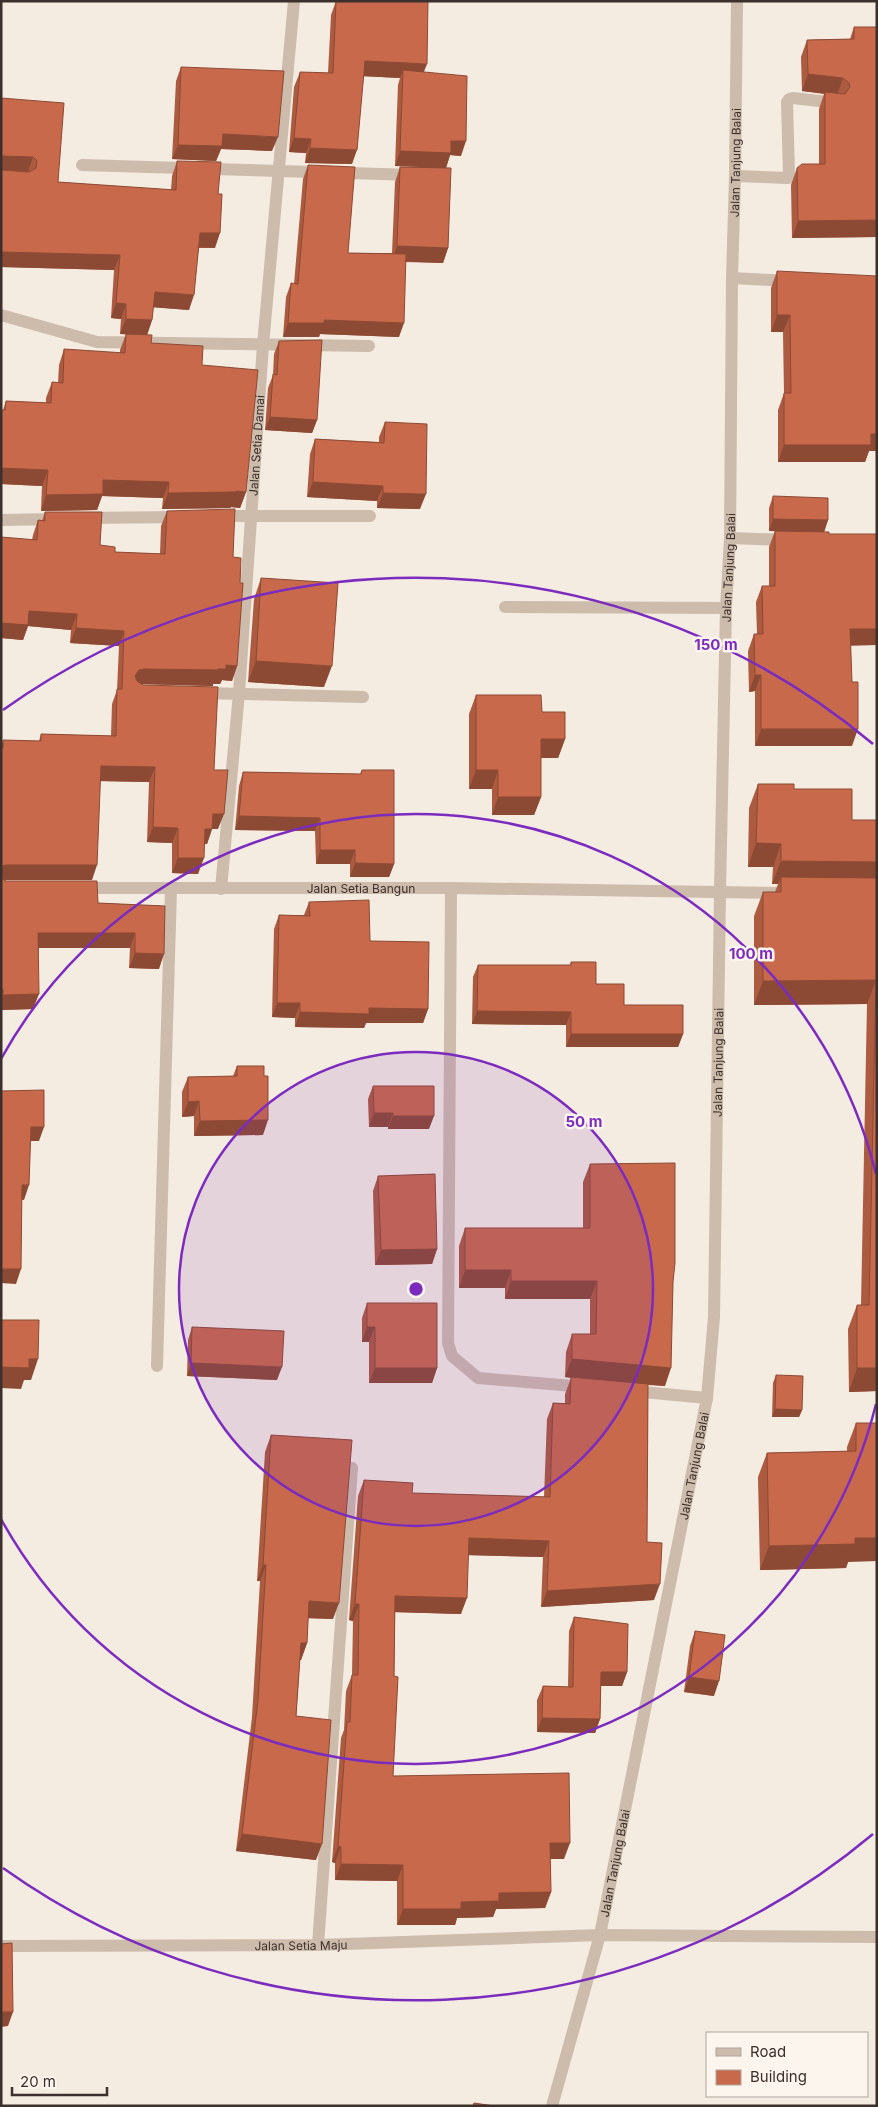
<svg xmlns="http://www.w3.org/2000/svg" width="878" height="2107" font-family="Inter,sans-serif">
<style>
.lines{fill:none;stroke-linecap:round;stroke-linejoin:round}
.service{stroke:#cdbbac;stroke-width:12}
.minor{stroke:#cdbbac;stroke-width:12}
.tertiary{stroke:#cdbbac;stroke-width:12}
.wall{fill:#ac5a40}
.shaded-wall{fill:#8c4a34}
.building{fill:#c8694b;stroke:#8c4a34}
.ring{fill:none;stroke:#7b2cbf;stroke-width:2.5}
.labels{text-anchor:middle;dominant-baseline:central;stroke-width:5;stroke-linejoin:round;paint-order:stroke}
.street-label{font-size:12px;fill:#3b302b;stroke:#fbf5ee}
.centre{fill:#7b2cbf;stroke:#fbf5ee;stroke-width:2.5}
.ring-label{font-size:15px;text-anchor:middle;font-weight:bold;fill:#7b2cbf;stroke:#fbf5ee;stroke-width:5;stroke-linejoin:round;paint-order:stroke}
</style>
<rect width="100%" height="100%" fill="#f4ebe1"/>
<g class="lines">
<path class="service" d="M735 176 788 178 789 175 787 102 789 99 793 98 836 103
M253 516H370
M505 607 726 608
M201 693 363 697
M157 1366 171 889"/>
<g class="minor">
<path d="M82 165 415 175"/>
<path d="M732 278 789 281"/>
<path d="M1 315 97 342 369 346"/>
<path d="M218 516H253"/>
<path d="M85 518 180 517"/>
<path d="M1 520 58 519"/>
<path d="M730 538 787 540"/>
<path id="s1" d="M81 888H451L779 893"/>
<path d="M451 888 448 1343 452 1356 478 1378 585 1387"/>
<path id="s2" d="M221 889 239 693 263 345 294 1"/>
<path d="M632 1391 707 1398"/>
<path d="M318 1945 352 1468"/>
<path id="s3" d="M1 1946 318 1945 600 1935 877 1937"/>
</g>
<path class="tertiary" id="s4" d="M552 2106 600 1935 707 1398 714 1317 720 892 726 608 730 538 732 278 735 176 737 1"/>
</g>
<path class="wall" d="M336 1 424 72 461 156 450 155 446 168 448 248 443 263 405 262 399 337 320 334 319 337H283L286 297 291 283 294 284 303 179 308 165 348 253H392L395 182 400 167H436L395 166 398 85 400 78 363 76 352 164 305 163 306 153 289 152 294 87 300 72 328 73 331 15Z
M854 27 877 237 792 238 791 185 797 168 819 164V109L824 94 802 91 801 57 807 40 850 39Z
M181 67 272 151 221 149 216 161 172 159 176 81Z
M1 98 58 182 171 190 172 176 177 161 215 248H199L189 310 153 307 152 320 147 335 120 334 121 319 111 318 114 270 1 267Z
M777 271 877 451H869L865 462H778V410L784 393 783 332H771V288Z
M126 334 151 343 202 365 246 492 240 508 231 507 230 508 162 509 163 498 102 496 97 510 41 511 42 486 1 484V410H3L6 401 46 403V398L52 382 58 383 59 365 64 349 120 353V350Z
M279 341 317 420 312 433 265 430 268 388 273 375 274 354Z
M385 422 420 509 377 508V501L307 497 310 454 315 439 379 442V437Z
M773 496 828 520 824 532 829 534H877V645H851L852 746H755V691L749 692 748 651 754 634H757L756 602 762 586H769V547L775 531H769V508Z
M167 511 233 557 240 583 237 666 232 681 222 680 220 684H213V686L141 684 214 770 218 829H212L207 844H204L198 874 172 873V843L147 842 149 782 100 781 92 880H4L6 881 98 903 165 906 159 969 129 968 130 948H39L33 1009 1 1010V745L3 740 39 741 41 734 111 736 112 704 117 690 119 646 70 643 71 630 28 626 23 640 1 638V537L32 540 33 535 38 520 42 521 45 512 100 545 115 552 160 554 161 526Z
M261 578 324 687 248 682 254 599Z
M476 695 542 712 565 739 558 758H541V797L534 815H492V789H469V714Z
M362 770 394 864 389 877H350V864H316L315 831 235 830 239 786 243 772 360 774Z
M758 784 794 789 852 820H877V1391L849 1392 848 1329 857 1305H861L867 1004 754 1005V916L763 892H775L778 884H772L773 867H748L749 808Z
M309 902 370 941 428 1009 423 1023H366L364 1028 295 1027V1018L272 1017 274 929 279 915H304Z
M571 962 596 984 624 1005 683 1034 678 1047H566V1025L472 1024 473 977 478 965H570Z
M237 1066 264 1076 263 1135 194 1136V1116L182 1117V1092L188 1077 233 1076Z
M373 1086 429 1129H388V1127H369L368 1099Z
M590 1164 673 1282 665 1386 648 1385 647 1542 654 1600 541 1607 543 1557 468 1555 461 1614 395 1612 393 1776 564 1859H550L551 1892 545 1908 496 1909 493 1917 457 1918 455 1925H397V1881L335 1880V1863L332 1862 341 1738 344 1730 346 1691 352 1675 353 1621 349 1620 358 1496 364 1480 412 1493 544 1497 547 1419 553 1403H565V1394L571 1378 565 1377 566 1352 572 1334H590V1299H505V1288H459V1246L465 1228H583V1182Z
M378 1176 437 1249 432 1264 375 1265 373 1191Z
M367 1303 437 1368 432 1383H369V1342H362V1318Z
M192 1327 277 1380 187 1376 188 1340Z
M776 1375 802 1410 799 1417H772L773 1383Z
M856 1423H877L848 1562 846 1568 760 1570 758 1477 767 1453 847 1451V1447Z
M271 1435 333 1619 308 1618 307 1643 301 1660H300L296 1716 316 1860 236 1851 252 1717 260 1581H257L265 1452Z
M574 1617 627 1672 622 1686H601L600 1719 595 1733 537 1732V1700L543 1686 568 1687 569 1631Z
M695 1631 714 1696 684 1692 690 1646Z"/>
<path class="shaded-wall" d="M365 61 427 64 421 79 403 70 400 78 359 76Z
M808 74 843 78 837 95 802 91Z
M223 134 278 137 272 151 221 149 216 161 172 159 178 145Z
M294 138 311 139 306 153 289 152Z
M451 141H466L461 156 450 155 446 168 395 166 400 151Z
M310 148 357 150 352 164 305 163Z
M3 156 33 157 28 172 1 171V158Z
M877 220V237L792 238 798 221Z
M200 233H220L215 248 195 247Z
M397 246 448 248 443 263 392 261Z
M1 252 120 255 114 270 1 267Z
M155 292 194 295 189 310 149 307Z
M116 303 126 304 121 319 111 318Z
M777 315H790L783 332H771Z
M126 319 152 320 147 335 120 334Z
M324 320 404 323 399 337 320 334 319 337H283L288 323Z
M270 417 317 420 312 433 265 430Z
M871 434H877V451H869L865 462H778L784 445Z
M1 468 48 470 42 486 1 484Z
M103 480 169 482 163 498 102 496 97 510 41 511 46 495Z
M313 482 383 486 377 501 307 497Z
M236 491 246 492 240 508 231 507 230 508 162 509 168 493Z
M383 493 426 494 420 509 377 508Z
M773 519 828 520 824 532 769 531Z
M29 611 77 614 71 630 28 626 23 640 1 638V623Z
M76 628 124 631 119 646 70 643Z
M850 629H877V645L844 646Z
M256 661 332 666 324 687 248 682Z
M226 665 237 666 232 681 222 680 220 684H213V686L138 684 134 685 135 676 139 670 144 669H218Z
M755 675H761L755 691 749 692Z
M761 729H858L852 746H755Z
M541 739H565L558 758H534Z
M101 766 155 767 149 782 95 781Z
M476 770H498L492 789H469Z
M498 797H541L534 815H492Z
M213 814H224L218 829H212L207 844H199L205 829Z
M239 816 320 818 315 831 235 830Z
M153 827 178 828 172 843 147 842Z
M756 843 781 844 773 867H748Z
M320 850H355L350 864H316Z
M178 858H204L198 874 172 873Z
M781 861 877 862V886L781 877 778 884H772Z
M355 863 394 864 389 877H350Z
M6 865H97L92 880H1V868L2 866Z
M38 933H135L130 948H33Z
M135 953 164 954 159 969 129 968Z
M876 980 867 1004 754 1005 763 981Z
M39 994 33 1009 1 1010V999L3 995Z
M277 1003H300L295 1018 272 1017Z
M369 1008 428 1009 423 1023H366L364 1028 295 1027 300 1012Z
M477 1011 571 1012 566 1025 472 1024Z
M571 1034H683L678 1047H566Z
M199 1101 194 1116 182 1117 188 1102Z
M374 1113H393L388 1127H369Z
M393 1116H434L429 1129H388Z
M268 1120 263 1135 194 1136 200 1121Z
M31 1127H44L39 1141H26Z
M22 1185H29L24 1200 17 1199Z
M437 1249 432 1264 375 1265 381 1250Z
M1 1269H21L16 1284 1 1283Z
M465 1270H511L505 1288H459Z
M511 1281H597L590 1299H505Z
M367 1327H375L369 1342H362Z
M29 1359H38L31 1380H24L21 1389 1 1388V1367Z
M572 1359 671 1368 665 1386 565 1377Z
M191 1363 282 1367 277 1380 187 1376Z
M375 1368H437L432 1383H369Z
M857 1368H877V1391L849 1392Z
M775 1409 802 1410 799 1417H772Z
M469 1538 549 1541 543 1557 463 1555Z
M855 1538H877V1561L848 1562 846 1568 760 1570 769 1546Z
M263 1565H266L260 1581H257Z
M660 1584 654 1600 541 1607 547 1591Z
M395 1596 467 1598 461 1614 389 1612Z
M309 1601 339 1603 333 1619 303 1618Z
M355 1604H359L353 1621 349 1620Z
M301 1643H307L301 1660H295Z
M601 1672H627L622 1686H596Z
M689 1677 719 1681 714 1696 684 1692Z
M542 1718 600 1719 595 1733 537 1732Z
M242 1834 322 1844 316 1860 236 1851Z
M550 1843H570L564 1859H544Z
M338 1846 341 1847 335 1863 332 1862Z
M341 1864 403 1865 397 1881 335 1880Z
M551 1892 545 1908 496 1909 493 1917 457 1918 455 1925H397L403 1909 461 1902 499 1893Z
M1 2012H13L8 2026 1 2027Z"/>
<path class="building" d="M336 1H428L427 64 365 61 357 150 310 148 311 139 294 138 300 72 333 73Z
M854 27H877V220L798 221 797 168 802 164H825V92L845 94 850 87 849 83 843 78 808 74 807 40 854 39Z
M181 67 284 71 278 137 223 134 222 146 178 145Z
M403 70 467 76 466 141H451V153L400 151Z
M1 98 64 103 58 182 176 190 177 161 221 162 218 194H222L220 233H200L194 295 155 292 152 320 126 319V304L116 303 120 255 1 252V168L2 170 29 172 36 168 37 161 33 157 3 156 1 158Z
M308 165 355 167 348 253 406 254 404 323 324 320V323H288L291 283 298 284Z
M400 167 451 168 448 248 397 246Z
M777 271 877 276V434H871V445H784V393H791L790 315H777Z
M126 334 152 335 151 343 203 346 202 365 258 370 246 492 236 491V492L168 493 169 482 103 480V494L46 495 48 470 1 468V410H5L6 401 51 403 52 382 63 383 64 349 125 353Z
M322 340 317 420 270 417 273 374 277 375 279 341Z
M385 422 427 424 426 494 383 493V486L313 482 315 439 384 443Z
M773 496 828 498V520L773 519Z
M235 509 233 557 241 558 240 583H243L237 666 226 665V669H218V670L144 669 139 670 135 676 137 681 143 685 218 687 214 770H228L224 814H213L212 829H205L204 858H178V828L153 827 155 767 101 766 97 865H6L2 866 1 868V748H3V740L41 741V734L116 736 117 689H122L124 631 76 628 77 614 29 611 28 625 1 623V537L37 540 38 520 45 521V512H102L100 545 115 547V552L165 554 167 511Z
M775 531 829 532V534H877V629H850L852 682H858V729H761V675H755L754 634H763L762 586H775Z
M261 578 338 583 332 666 256 661Z
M476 695H541L542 712H565V739H541V797H498V770H476Z
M362 770H394V864L355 863V850H320V818L239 816 243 772 361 774Z
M758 784H794V789H852V820H877V862L781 861V844L756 843Z
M781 877 877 878V1368H857V1305H869L876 980 763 981V892H781Z
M1 878 6 881H97L98 903 165 906 164 954 135 953V933H38L39 994 3 995V989H1Z
M369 900 370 941 429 942 428 1009 369 1008V1014L300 1012V1003H277L279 915 310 916 309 902Z
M571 962H596V984H624V1005H683V1034H571V1012L477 1011 478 965H571Z
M237 1066H264V1076H268V1120L200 1121 199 1101 188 1102V1077L237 1076Z
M373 1086H434V1116H393V1113H374Z
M44 1090V1127H31L29 1185H22L21 1269H1V1091Z
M675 1163V1263L673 1282 671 1368 572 1359V1334H596L597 1281H511V1270H465V1228H590V1164Z
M435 1174 437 1249 381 1250 378 1176Z
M367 1303H437V1368H375V1327H367Z
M1 1320H39L38 1359H29V1368L1 1367Z
M192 1327 284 1331 282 1367 191 1363Z
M776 1375 803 1376 802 1410 775 1409Z
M571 1377 648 1384 647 1542 662 1543 660 1584 547 1591 549 1541 469 1538 467 1598 395 1596 394 1676 398 1677 393 1776 569 1773 570 1843H550L551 1892 499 1893V1901L461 1902V1909H403V1865L341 1864V1847L338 1846 347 1722H350L352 1675H358L359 1604H355L364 1480 413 1483 412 1493 550 1497 553 1403 570 1404Z
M856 1423H877V1538H855V1544L769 1546 767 1453 856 1451Z
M271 1435 352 1440 339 1603 309 1601 307 1643H301L296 1716 331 1720 322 1844 242 1834 258 1700 266 1565H263Z
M574 1617 628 1624 627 1672H601L600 1719 542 1718 543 1686 573 1687Z
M695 1631 725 1635 719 1681 689 1677Z
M12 1943 13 2012H1V1944Z
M474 2103 494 2106H473Z"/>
<circle cx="416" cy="1289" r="237" fill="#7b2cbf" fill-opacity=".12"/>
<g class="ring">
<circle cx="416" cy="1289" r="237"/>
<path d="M876 1404A474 474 0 0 1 1 1519M1 1059A474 474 0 0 1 876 1174"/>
<path d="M873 1834A711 711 0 0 1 3 1868M3 710A711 711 0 0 1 873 744"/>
</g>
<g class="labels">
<g class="street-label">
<text stroke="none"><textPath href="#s4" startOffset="1961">Jalan Tanjung Balai</textPath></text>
<text stroke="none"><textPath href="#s2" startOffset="445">Jalan Setia Damai</textPath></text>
<text stroke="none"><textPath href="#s4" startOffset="1556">Jalan Tanjung Balai</textPath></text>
<text stroke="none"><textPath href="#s1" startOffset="280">Jalan Setia Bangun</textPath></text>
<text stroke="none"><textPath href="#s4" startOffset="1061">Jalan Tanjung Balai</textPath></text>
<text stroke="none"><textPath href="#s4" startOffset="656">Jalan Tanjung Balai</textPath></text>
<text stroke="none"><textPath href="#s4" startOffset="251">Jalan Tanjung Balai</textPath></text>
<text stroke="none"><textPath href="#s3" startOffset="300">Jalan Setia Maju</textPath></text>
</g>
</g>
<circle cx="416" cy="1289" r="8" class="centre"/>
<g class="ring-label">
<text x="716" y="650">150 m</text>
<text x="751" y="959">100 m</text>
<text x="584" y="1127">50 m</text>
</g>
<rect width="878" height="2107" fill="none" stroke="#3b302b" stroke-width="5"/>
<rect x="706" y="2032" width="162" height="65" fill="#fbf5ee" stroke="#aea6a0"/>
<rect x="716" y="2048" width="25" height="8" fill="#cdbbac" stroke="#aea6a0"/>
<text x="750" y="2057" font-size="15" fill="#3b302b">Road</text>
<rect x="716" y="2070" width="25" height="15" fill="#c8694b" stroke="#aea6a0"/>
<text x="750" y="2082" font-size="15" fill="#3b302b">Building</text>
<path d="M12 2087v8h95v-8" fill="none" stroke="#3b302b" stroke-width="2.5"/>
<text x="20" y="2087" font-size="15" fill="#3b302b" stroke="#fbf5ee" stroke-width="4" paint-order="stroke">20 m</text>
</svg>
